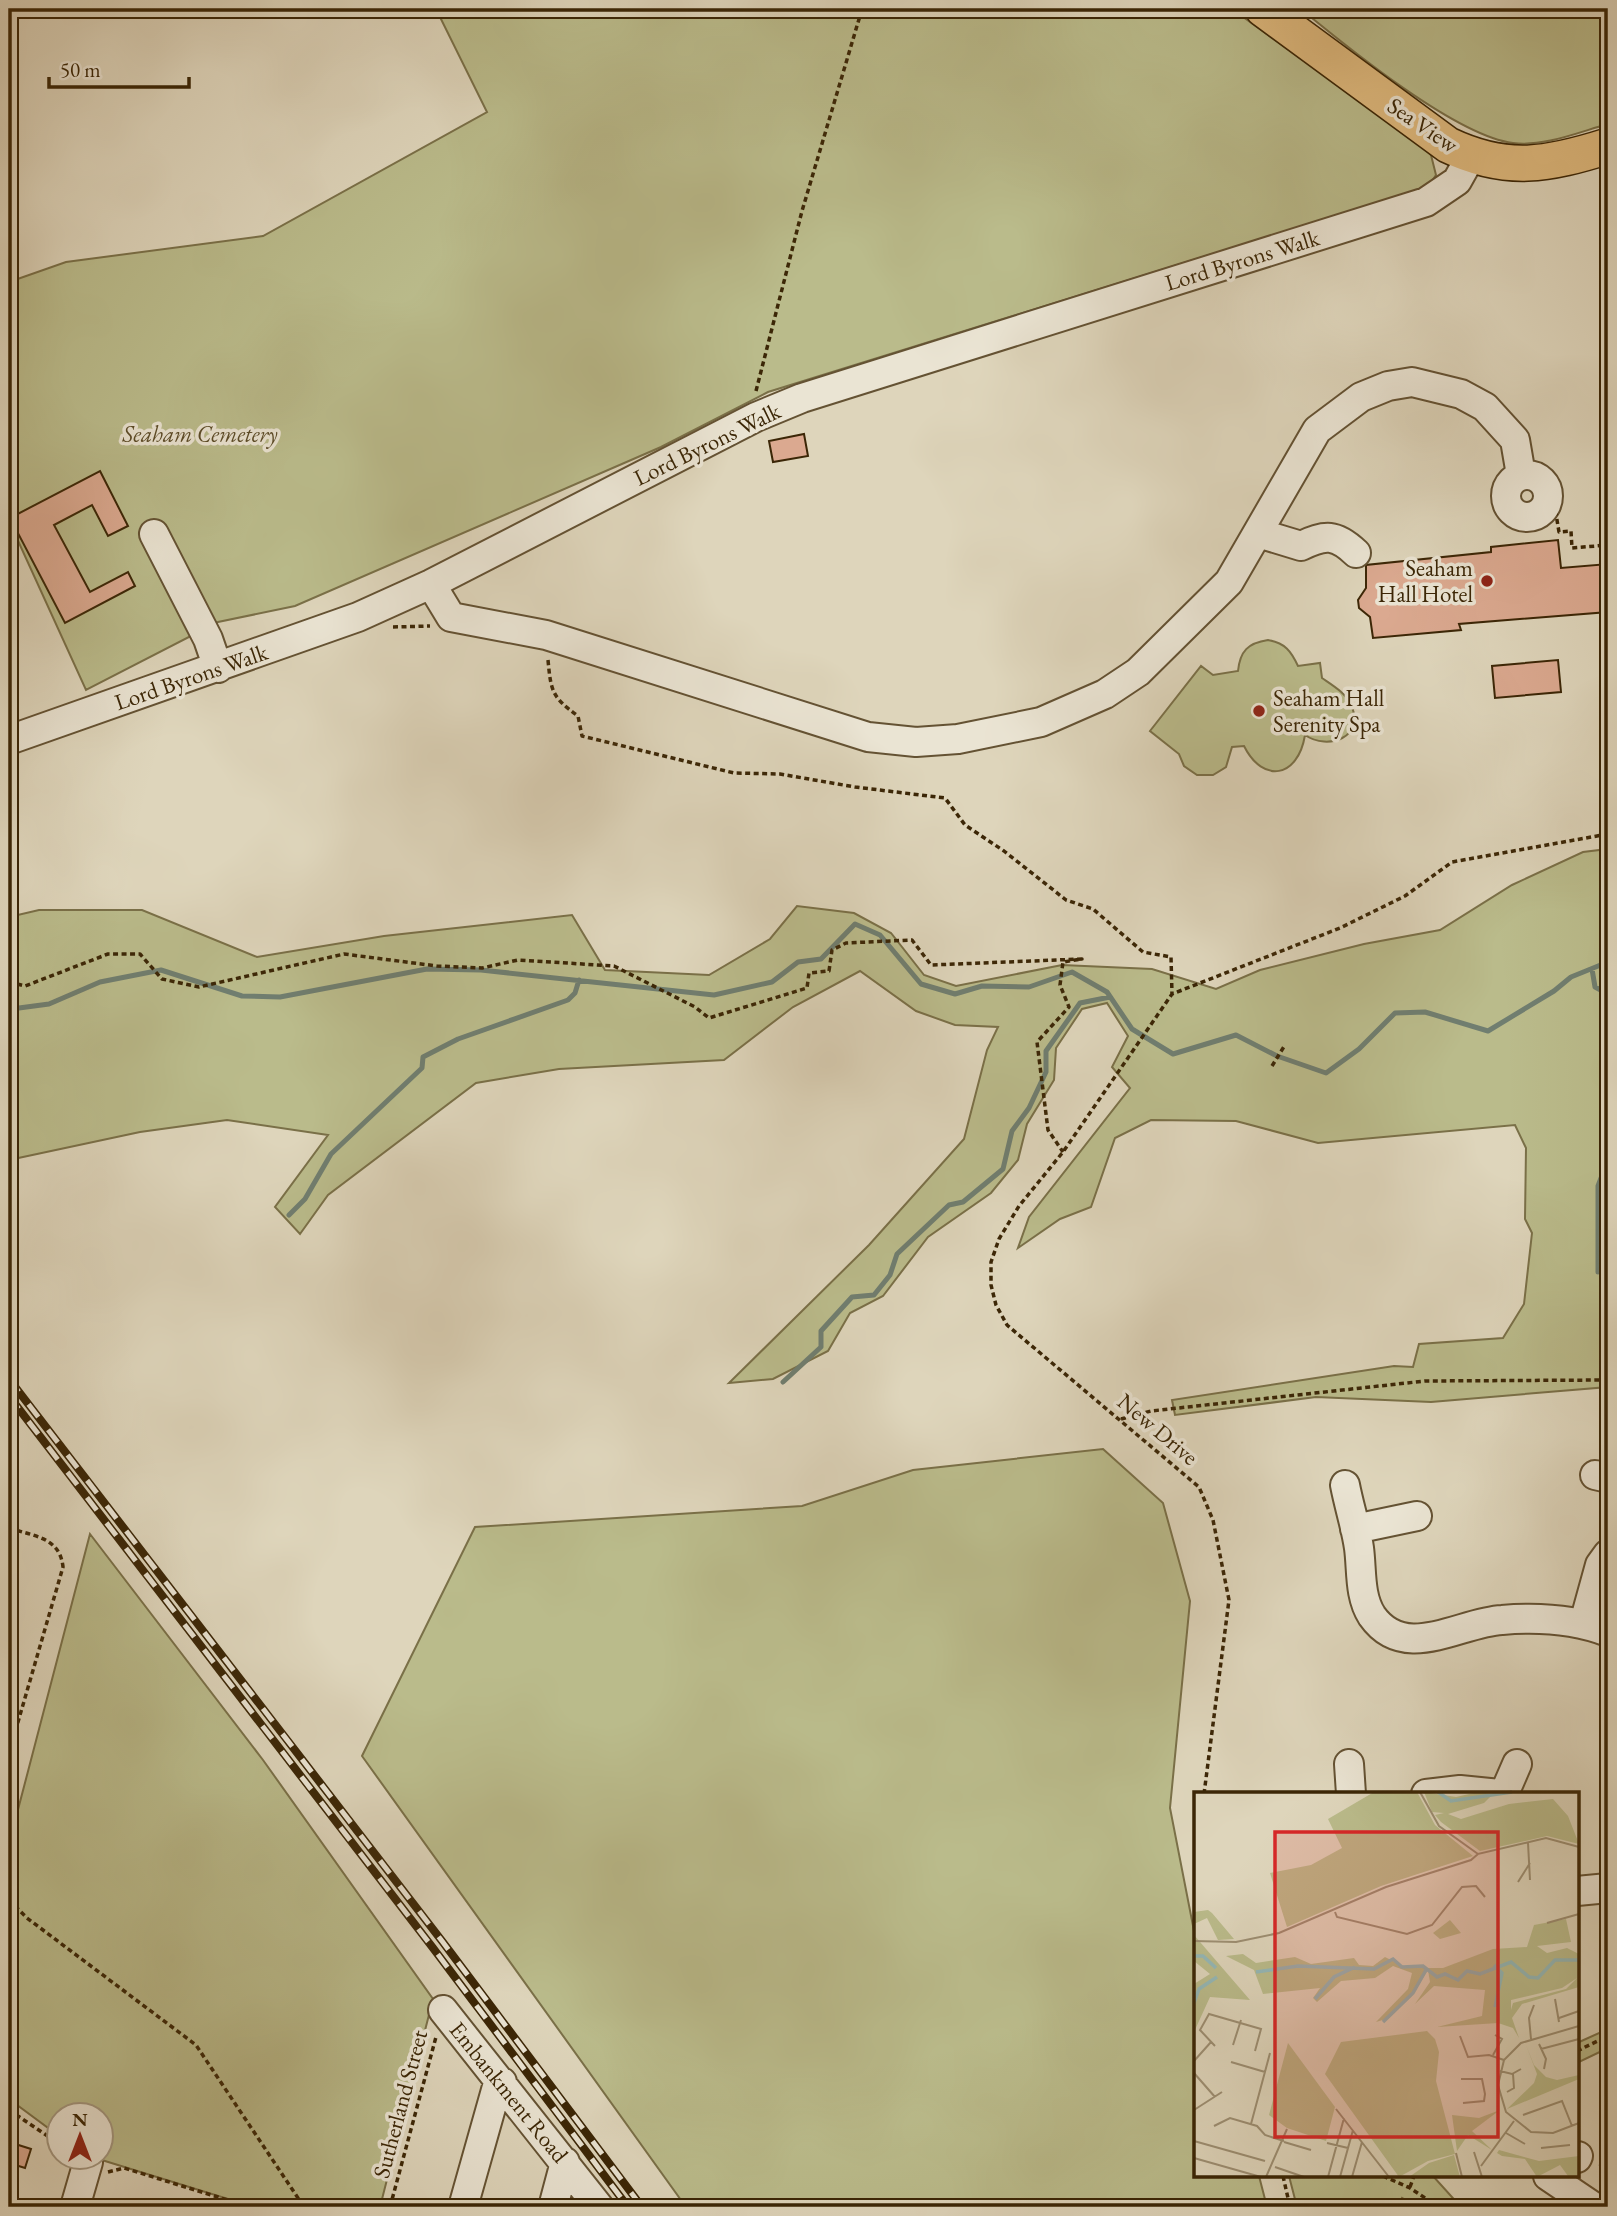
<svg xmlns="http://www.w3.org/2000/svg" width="1617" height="2216" font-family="'EB Garamond',serif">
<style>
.green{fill:#babb8b;stroke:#7a7048;stroke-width:2}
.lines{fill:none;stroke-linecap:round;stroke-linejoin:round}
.stream{stroke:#707e70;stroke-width:5}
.building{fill:#dba990;stroke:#3b2606;stroke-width:2}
.minor-casing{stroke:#645233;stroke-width:32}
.major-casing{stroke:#3b2606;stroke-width:38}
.path{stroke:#3b2606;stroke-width:3.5;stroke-dasharray:5 3.5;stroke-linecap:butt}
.minor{stroke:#eae4d3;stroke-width:28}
.major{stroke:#dfba7e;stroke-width:35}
.rail-casing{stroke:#3b2606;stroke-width:8}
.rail{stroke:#eae4d3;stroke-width:5;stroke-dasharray:16;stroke-linecap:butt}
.poi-dot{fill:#8f2418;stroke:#eae4d3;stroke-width:2.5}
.labels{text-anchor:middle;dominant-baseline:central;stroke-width:7;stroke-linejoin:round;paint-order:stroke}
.street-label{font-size:23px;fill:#3b2606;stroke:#eae4d3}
.park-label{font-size:23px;font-style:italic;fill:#5b4b27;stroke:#eae4d3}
.poi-label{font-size:23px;fill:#3b2606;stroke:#eae4d3;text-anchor:end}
.inset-river{fill:none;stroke:#94b8b7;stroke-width:3.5}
.inset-road{fill:none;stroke:#9d8f73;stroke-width:2}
.view{fill:#d62828;fill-opacity:0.15;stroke:#d62828;stroke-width:3.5}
.inset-edge{fill:none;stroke:#3b2606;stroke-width:3.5}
</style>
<rect width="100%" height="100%" fill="#ded5bb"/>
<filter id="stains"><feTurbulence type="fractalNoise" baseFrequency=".00286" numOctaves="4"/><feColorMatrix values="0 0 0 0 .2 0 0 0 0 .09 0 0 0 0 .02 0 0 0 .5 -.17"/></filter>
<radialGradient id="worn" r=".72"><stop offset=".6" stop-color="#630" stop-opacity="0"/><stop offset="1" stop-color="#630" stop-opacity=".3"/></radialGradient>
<path class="green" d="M436 9H1232L1419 143 1431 155 1436 175 1428 187 768 392 661 447 295 606 218 622 86 690 9 521V282L66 262 263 236 487 112Z
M1301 9H1608V124C1579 132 1544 147 1513 143 1456 136 1347 47 1301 9Z
M1268 640C1285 643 1291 651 1298 666L1320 663 1322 678C1332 685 1346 693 1351 705 1366 737 1328 751 1305 735 1298 778 1263 784 1244 746L1232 747 1226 767 1213 775H1197L1184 766 1179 754 1150 731 1201 666 1213 675 1238 671C1240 651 1248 643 1268 640Z
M1608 849V1387L1431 1402 1316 1397 1175 1415 1172 1400 1394 1366 1413 1367 1419 1344 1503 1338 1524 1304 1532 1233 1525 1219 1526 1148 1515 1125 1318 1143 1236 1121 1151 1120 1115 1138 1091 1207 1060 1219 1018 1248 1029 1217 1130 1088 1112 1067 1128 1036 1107 1003 1082 1009 1056 1048 1054 1080 1027 1124 1018 1160 991 1193 928 1237 883 1296 850 1313 828 1351 773 1379 729 1383 869 1245 964 1139 987 1050 998 1027 955 1025 916 1011 860 971 793 1007 724 1060 559 1069 476 1083 328 1195 300 1234 275 1207 328 1135 227 1120 140 1132 9 1160V917L39 910H142L257 957 384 936 572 915 605 970 709 975 770 939 797 906 854 913 891 933 924 975 956 986 1062 965 1152 969 1216 989 1260 970 1364 944 1440 930 1512 885 1583 852Z
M1103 1449 1163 1503 1190 1601 1170 1808 1195 1936V2176H1259L1267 2207H686L362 1756 475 1527 802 1506 913 1470Z
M90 1534 263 1760 433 1999 380 2207H254L92 2157 102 2156V2114H60L59 2136 9 2099V1844Z
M1608 2029V2048L1577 2063V2043Z
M1289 2176H1433L1461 2207H1418L1402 2198 1398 2207H1297Z"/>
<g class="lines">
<path class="stream" d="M1592 969 1595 987 1608 994
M9 1006 19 1008 49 1004 100 982 161 970 242 996 280 997 427 969 481 970 714 995 772 982 798 962 821 959 855 924 880 935 921 984 955 994 982 986 1029 987 1072 972 1107 992 1132 1029 1173 1054 1236 1035 1277 1056 1326 1073 1359 1049 1395 1013 1425 1012 1488 1031 1554 991 1571 977 1608 962
M289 1215 305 1199 331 1154 422 1068 423 1057 458 1039 568 1000 575 993 579 980
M1598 1272V1186L1608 1160
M783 1382 821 1347V1331L852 1297 874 1295 890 1275 897 1254 949 1205 963 1202 1003 1169 1012 1131 1029 1108 1046 1072V1051L1080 1003 1110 997"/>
</g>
<path class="building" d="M804 434 808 456 773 462 769 441Z
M100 471 128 526 108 536 92 505 54 525 90 592 128 572 135 586 65 623 10 518Z
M1558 540 1561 568 1608 564V612L1459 624 1461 630 1373 638 1370 617 1359 608 1358 600 1366 588V565L1491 552V547Z
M1558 660 1561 692 1495 698 1492 666Z
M9 2142 31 2149 25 2168 9 2163Z"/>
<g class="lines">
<defs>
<path id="minor" d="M1506 496a21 21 0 1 1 42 0a21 21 0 1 1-42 0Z
M1258 533 1301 546C1325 534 1336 534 1356 553
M154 534 208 639 218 668
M431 584 451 617 546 635 868 737 916 742 958 739 1041 722 1105 694 1138 672 1229 582 1317 430 1361 397 1388 386 1412 382 1461 394 1485 407 1515 440 1521 475
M9 740 358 617 431 584 756 417 802 398 1426 202 1457 181 1471 156
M1595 1475 1608 1478
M1345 1485C1349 1506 1356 1527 1359 1548 1362 1570 1359 1596 1372 1616 1405 1663 1460 1622 1502 1620 1538 1617 1574 1619 1608 1632
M1355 1529 1417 1516
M1584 1623 1600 1565 1608 1554
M1349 1764 1351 1794
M1426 1794 1460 1790 1500 1794
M1504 1794 1517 1764
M1577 1891 1608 1888
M443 2010 599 2207
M1577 2158 1578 2156
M1548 2176 1594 2207
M75 2207 88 2162
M463 2207 496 2090 502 2082
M553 2207 565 2162"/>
<path id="major" d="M1263 9 1448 145C1507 173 1548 165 1608 146"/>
</defs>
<use href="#minor" class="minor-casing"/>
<use href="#major" class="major-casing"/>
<path class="path" d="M756 391 802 211 862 9
M1546 504 1554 502 1559 532 1571 531 1572 548 1608 545
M393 627 430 626
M548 660C551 692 552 697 578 716L582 736 734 773 780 774 855 787 945 798 965 825 1004 851 1066 900 1093 909 1143 952 1171 957 1172 994
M9 982 25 986 108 954H140L162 979 199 987 344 954 437 966 482 968 518 960 614 966 695 1007 709 1018 807 988 809 973 829 971 832 950 846 943 912 940 931 965 1082 959 1063 962 1060 985 1069 1007 1037 1042 1048 1130 1063 1152
M1272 1066 1285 1045
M1121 1419 1151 1411 1425 1381 1608 1380
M9 1528C33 1536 60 1537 63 1567L9 1753
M1204 1794 1229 1600 1213 1520 1199 1487 1007 1325 996 1305 991 1285V1262L999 1239 1019 1206 1063 1152 1172 994 1340 928 1405 896 1452 862 1608 834
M9 1900 27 1918 196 2045 304 2207
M1577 2051 1608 2036
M9 2110 49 2137 60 2149
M1599 2164 1608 2165
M108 2172 124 2168 250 2207
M1283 2176 1290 2207
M1383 2176 1410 2188 1439 2207
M1410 2187 1414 2176
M390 2207 436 2037"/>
<use href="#minor" class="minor"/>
<use href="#major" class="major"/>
<defs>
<path id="rail" d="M9 1379 442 1941 642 2207
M9 1396 433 1948 628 2207"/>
</defs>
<use href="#rail" class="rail-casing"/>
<use href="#rail" class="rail"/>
</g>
<g class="poi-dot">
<circle cx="1487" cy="581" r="7"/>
<circle cx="1259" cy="711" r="7"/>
</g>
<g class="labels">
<g class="street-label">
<text transform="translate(1423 125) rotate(34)">Sea View</text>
<text transform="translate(1242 260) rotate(-17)">Lord Byrons Walk</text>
<text transform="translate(707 444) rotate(-26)">Lord Byrons Walk</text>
<text transform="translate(191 677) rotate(-19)">Lord Byrons Walk</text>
<text transform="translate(1158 1429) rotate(40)">New Drive</text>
<text transform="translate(509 2092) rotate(51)">Embankment Road</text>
<text transform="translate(400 2104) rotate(-75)">Sutherland Street</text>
</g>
<g class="park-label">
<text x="200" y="434">Seaham Cemetery</text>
</g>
<g class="poi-label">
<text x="1473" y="568">Seaham<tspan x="1473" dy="26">Hall Hotel</tspan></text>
<text x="1273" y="698" text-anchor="start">Seaham Hall<tspan x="1273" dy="26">Serenity Spa</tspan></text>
</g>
</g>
<g transform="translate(1194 1792)">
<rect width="385" height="385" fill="#ded5bb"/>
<path d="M180 0H223L241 33 279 64 187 94 93 135 76 81 117 73 148 56 134 27ZM230 0 262 5 284 0 299 2 290 11 254 22 267 27 315 12 359 7 374 24 385 52 353 44 286 59 247 30 241 23 250 21 238 20ZM14 118 18 121 40 147 24 148 13 126 0 132V120ZM372 127 377 150 343 154 353 161 373 156 385 162V195L328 212 318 226 325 246 319 236 304 231 243 235 288 224 291 198 240 194 221 212 236 190 234 178 218 204 195 226 182 230 214 197 218 181 199 174 181 186 147 189 123 210 119 206 126 196 69 202 60 178 32 164 49 162 62 171 101 165 117 172 160 166 165 173 179 174 191 165 213 176H249L299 157 333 155 340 133ZM383 186 372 197 319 211 317 218V208L368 196ZM256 128 267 141 246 147 239 141ZM0 143 56 208 16 205 0 240V192L16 182 0 169ZM233 239 241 247 245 260 242 289 261 362 234 369 205 385 131 282 147 250ZM94 251 141 315 132 349 93 336 75 323ZM332 253 340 273 352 285 363 288 385 283V287L313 317 340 291 343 282ZM306 318 278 339 298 358 274 343 263 359 258 323 285 326ZM305 358 345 369 385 364V385L374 384 366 373 343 385 331 367 308 364 303 361ZM260 363 266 385H215L235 371Z" fill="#babb8b" fill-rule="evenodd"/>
<path class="inset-river" d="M244 0 257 9 318 0M0 164H9L22 176M300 173 308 181 301 215M62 180 104 174 180 177 199 167 208 175 229 174 243 185 251 182 264 188 273 179 286 182 317 170 335 185 344 186 361 168H385M121 207 140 185 161 175M0 211 5 197 23 185M189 230 219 201 232 178"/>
<path class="inset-road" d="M226 0 245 34 284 62 352 46 385 55M334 51 336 88M324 90 336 71M141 120 143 125 213 142 238 133 268 95 282 94 291 105M353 131 385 122M0 149 42 150 85 141 192 95 277 68 284 62M361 207 365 230M365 226 385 219M385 234 327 251 310 268 304 293 312 320 337 340 359 341 385 331M266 244 274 265 295 263 310 268M337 247 335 226 340 213M345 252 352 267 350 277M39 253 47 228M21 254 6 238 15 222 67 237 61 259M347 257 385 247M299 263 308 247 301 243M0 269 17 250M37 270 71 280M306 279 318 282 327 277M0 281 21 305M267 287H288L291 302 290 309 269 311M313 300 320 296 319 282M142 317 195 385M0 318 28 300M329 323 368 309 378 334M57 332 76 261M20 334 36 326 63 334 71 343 90 349M312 341 331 352M0 349 71 369M90 350 117 358M133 351 154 356M347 356 376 353M280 360 288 385M262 361 268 385M0 366 67 385M287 374 320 329M81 375 110 385M72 385 93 337M134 385 150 326M146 385 159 338M158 385 168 350"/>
<path class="view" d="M81 40H304V345H81Z"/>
<rect width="385" height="385" class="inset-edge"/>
</g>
<rect width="1617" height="2216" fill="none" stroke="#ded5bb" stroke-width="35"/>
<rect x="10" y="10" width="1596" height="2195" fill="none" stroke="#3b2606" stroke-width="3.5"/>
<rect x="18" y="18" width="1582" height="2181" fill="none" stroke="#3b2606" stroke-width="2"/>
<g transform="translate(80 2136)"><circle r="33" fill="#eae4d3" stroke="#a49881" stroke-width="2"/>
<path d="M0-5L12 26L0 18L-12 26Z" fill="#8f2418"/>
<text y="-10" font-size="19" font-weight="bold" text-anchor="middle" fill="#3b2606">N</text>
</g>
<path d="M49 77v10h140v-10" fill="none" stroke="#3b2606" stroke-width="3.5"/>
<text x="60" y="77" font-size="21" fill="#3b2606" stroke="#eae4d3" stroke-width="5" paint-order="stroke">50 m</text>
<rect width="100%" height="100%" filter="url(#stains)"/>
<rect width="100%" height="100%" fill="url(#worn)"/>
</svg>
